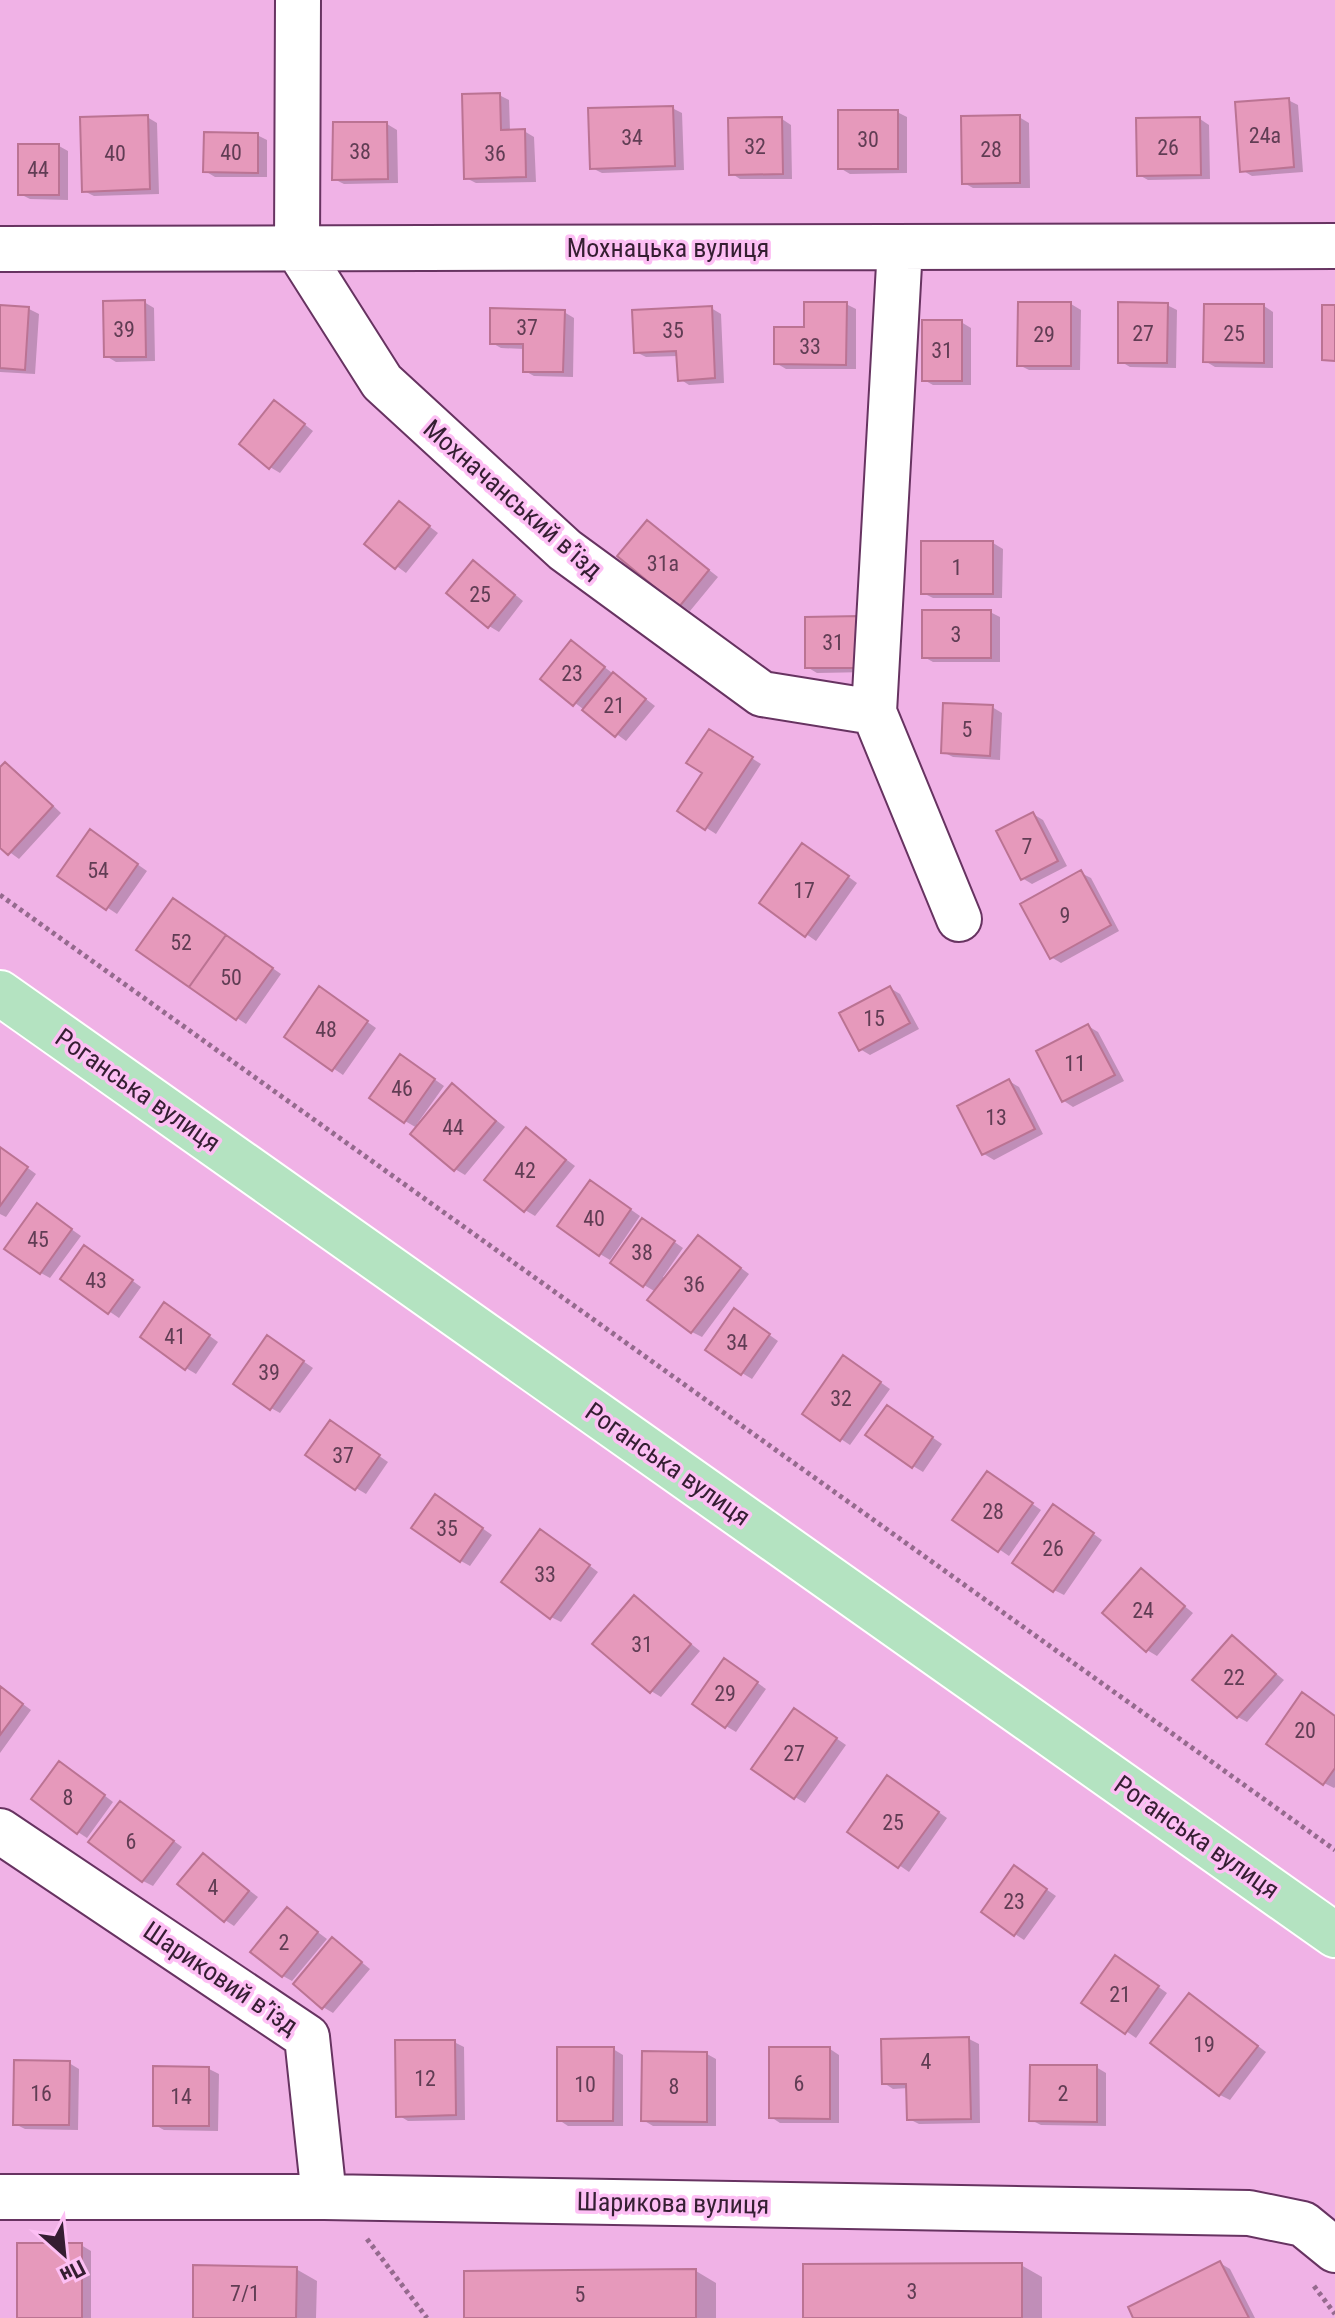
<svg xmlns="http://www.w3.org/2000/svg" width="1335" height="2318" font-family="'Roboto Condensed',sans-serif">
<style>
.shadow{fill:#0003}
.building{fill:#e699bb;stroke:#bb7393;stroke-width:2}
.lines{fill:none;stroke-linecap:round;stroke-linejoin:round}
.minor-casing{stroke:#673361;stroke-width:48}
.major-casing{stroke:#fff;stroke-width:48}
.path{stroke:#956a8e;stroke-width:5;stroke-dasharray:4 4;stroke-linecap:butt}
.minor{stroke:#fff;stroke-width:44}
.major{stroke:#b4e3c1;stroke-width:44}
.labels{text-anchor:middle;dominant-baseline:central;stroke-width:7;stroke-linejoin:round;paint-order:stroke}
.number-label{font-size:22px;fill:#613d54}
.street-label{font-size:26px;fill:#351e32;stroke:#fdbff4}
</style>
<rect width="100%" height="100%" fill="#f0b2e6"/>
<path class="shadow" d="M499 95 509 100 510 131H524L534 137 536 182 476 183 466 178Z
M1288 100 1298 105 1303 172 1252 176 1242 170Z
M672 108 682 113 684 170 602 173 592 168Z
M897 112 907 117V173L850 174 840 168Z
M147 117 157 123 159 194 94 196 84 191Z
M1019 117 1029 123 1030 188H973L964 183Z
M782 119 791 125 792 179H740L731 173Z
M1200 119 1209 125 1210 179 1148 180 1139 175Z
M387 124 397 130 398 183 344 184 334 179Z
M257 135 267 140V177H215L205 171Z
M59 146 68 151V200L30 199 20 194Z
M144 302 154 308 155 361 116 362 106 356Z
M846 304 856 309V369H786L776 363 806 329Z
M1071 304 1081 310 1080 370H1029L1019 365Z
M1167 305 1177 310 1176 368 1130 367 1120 361Z
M1264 306 1273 312V368L1215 367 1205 361Z
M0 307 29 309 39 314 35 374 0 372Z
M711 308 721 314 724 383 689 385 680 379 678 356 646 357 636 352Z
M564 312 574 318 573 377 534 376 525 371V349L501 348 492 343Z
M961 322 971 328V385H933L924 380Z
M284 408 313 431 280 473 270 467Z
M399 503 438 533 406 573 367 544Z
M648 522 718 577 690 611 680 605Z
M993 543 1003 549 1002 598H933L923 593Z
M483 568 523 601 499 632 489 626Z
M990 612 1000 617V662H933L924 657Z
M807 619 870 672 817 673 807 667Z
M581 649 655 706 626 741 543 679Z
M992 707 1002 713 1000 760 953 757 943 752Z
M709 731 761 764 716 834 680 811 705 772Z
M5 765 15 770 61 813 19 859 0 845V770Z
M1033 814 1043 820 1067 866 1032 884 1022 878Z
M100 838 147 871 117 914 60 876Z
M813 851 857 883 816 941 762 903Z
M1081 873 1091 878 1119 931 1061 963 1051 957Z
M183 906 281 974 246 1024 237 1018Z
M890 988 900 994 919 1029 870 1055 860 1049Z
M329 995 376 1028 343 1075 286 1036Z
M1088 1026 1098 1032 1124 1081 1073 1107 1064 1101Z
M410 1062 444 1086 417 1124 420 1125 452 1086 505 1127 465 1175 455 1169 417 1128 405 1121Z
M1009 1081 1019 1087 1043 1134 994 1160 984 1154Z
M527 1130 575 1166 535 1216 525 1210Z
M0 1148 36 1174 6 1217 0 1214Z
M600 1188 640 1216 610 1260 600 1254Z
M47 1212 81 1236 50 1278 41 1273Z
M652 1226 683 1248 663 1277 666 1279 708 1243 749 1274 702 1337 692 1332 656 1292 644 1285Z
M94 1253 141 1287 119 1318 62 1279Z
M174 1310 218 1342 196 1374 186 1368Z
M744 1317 778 1341 752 1379 742 1373Z
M277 1343 313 1368 280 1413 271 1408Z
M853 1363 890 1389 850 1445 841 1439Z
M897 1413 942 1444 923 1472 913 1466Z
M340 1429 388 1462 366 1494 356 1488Z
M997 1479 1041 1510 1009 1556 955 1519Z
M445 1502 492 1535 470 1566 461 1561Z
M1063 1512 1102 1540 1064 1595 1054 1590Z
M551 1537 598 1572 561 1622 551 1617Z
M1141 1571 1193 1613 1157 1656 1147 1650Z
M634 1598 700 1651 661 1697 651 1691Z
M1232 1638 1284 1680 1247 1722 1238 1717Z
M734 1666 766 1689 736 1732 726 1726Z
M0 1687 31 1710 0 1753Z
M804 1716 846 1745 805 1803 795 1797Z
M1335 1717V1787L1334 1788 1324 1783Z
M70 1769 113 1802 87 1838 78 1832Z
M897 1783 947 1818 909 1872 850 1831Z
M130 1809 182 1847 153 1886 143 1881Z
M203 1855 258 1897 234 1926 225 1920Z
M1024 1874 1056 1896 1024 1940 1015 1934Z
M287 1909 327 1939 292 1981 283 1976Z
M333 1939 370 1969 333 2013 323 2007Z
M1125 1963 1167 1993 1136 2038 1084 2002Z
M1190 1995 1266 2052 1230 2100 1220 2095Z
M969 2039 979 2044 980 2123 919 2124 909 2119 908 2088 893 2089 884 2083Z
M454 2042 464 2047 465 2120 408 2121 398 2115Z
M613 2049 623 2055V2126H568L559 2120Z
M830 2049 839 2055V2123H780L771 2117Z
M707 2054 716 2059V2126H653L643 2120Z
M69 2063 79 2069 78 2130 25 2129 15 2124Z
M1096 2067 1106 2073V2126L1041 2125 1031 2120Z
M209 2069 219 2074 218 2131 164 2130 155 2125Z
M81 2245 91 2251V2318H19Z
M1220 2263 1230 2269 1255 2318H1136Z
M1021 2265 1042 2277V2318H805Z
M296 2269 317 2281 316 2318H195Z
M696 2271 716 2283V2318H466Z"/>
<path class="building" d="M500 93 501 130 525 129 526 177 464 179 462 94Z
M1289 98 1294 167 1240 172 1235 102Z
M673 106 675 166 590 169 588 108Z
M838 110H898V169H838Z
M148 115 150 189 82 192 80 117Z
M1020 115V183L962 184 961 116Z
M782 117 783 174 729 175 728 118Z
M1200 117 1201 175 1137 176 1136 118Z
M333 122H387L388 179 332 180Z
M204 132 258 133V173L203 172Z
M18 144H59V195H18Z
M145 300 146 357H104L103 301Z
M804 302H847L846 365 774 364V327H804Z
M1018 302H1071V366H1017Z
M1118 302 1168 303 1167 363H1118Z
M1204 304H1264V363L1203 362Z
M0 305 29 307 25 370 0 368Z
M1322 305H1335V361L1322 360Z
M712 306 715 378 678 381 676 351 634 353 632 310Z
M490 308 565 310 563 372H523V344H490Z
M922 320H962V381H922Z
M274 400 305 424 269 469 239 444Z
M399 501 430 526 395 569 364 544Z
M647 520 709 570 679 607 617 556Z
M921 541H993V594H921Z
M473 560 515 595 488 628 446 593Z
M922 610H991V658H922Z
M860 616 861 668H805V617Z
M571 640 605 667 573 706 540 679Z
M613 672 646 699 615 737 582 710Z
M943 703 993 705 990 756 941 753Z
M709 729 753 757 705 830 677 811 702 773 686 763Z
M5 762 53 806 8 855 0 848V767Z
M1033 812 1058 861 1021 880 996 831Z
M90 829 138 864 106 910 57 876Z
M802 843 849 876 805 937 759 903Z
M1081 870 1111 925 1050 959 1020 904Z
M173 898 226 935 189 987 136 950Z
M226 935 273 968 236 1020 136 950 189 987Z
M319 986 368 1021 332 1071 284 1037Z
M890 986 910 1023 859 1051 839 1013Z
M1088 1024 1115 1075 1062 1102 1036 1051Z
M400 1054 435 1079 404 1123 369 1098Z
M1009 1079 1035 1129 982 1155 957 1106Z
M452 1083 496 1121 454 1171 410 1134Z
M526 1127 566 1160 524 1212 484 1180Z
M0 1147 28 1167 0 1206Z
M590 1180 631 1209 599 1256 557 1226Z
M37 1203 72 1229 40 1274 4 1249Z
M642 1218 675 1241 643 1287 610 1263Z
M698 1235 741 1268 691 1333 647 1300Z
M84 1245 133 1280 108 1314 60 1279Z
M164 1302 210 1335 185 1370 140 1337Z
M734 1308 770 1334 741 1375 705 1350Z
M267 1335 304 1361 270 1410 233 1384Z
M843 1355 881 1382 840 1441 802 1414Z
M887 1405 933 1437 912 1468 865 1435Z
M330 1420 380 1455 355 1490 305 1455Z
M987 1471 1033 1503 998 1552 952 1520Z
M435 1494 483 1528 460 1562 411 1528Z
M1053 1504 1094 1533 1053 1592 1012 1563Z
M540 1529 590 1565 550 1619 501 1582Z
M1141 1568 1185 1606 1146 1652 1102 1613Z
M634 1595 691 1644 650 1693 592 1644Z
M1232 1635 1276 1674 1237 1718 1192 1680Z
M724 1658 758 1682 725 1728 692 1704Z
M0 1686 23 1704 0 1735Z
M1302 1692 1335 1716V1768L1323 1785 1266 1744Z
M794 1708 837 1738 794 1799 751 1769Z
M59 1761 105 1795 77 1834 31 1799Z
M887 1775 939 1812 898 1868 847 1832Z
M120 1801 174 1841 142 1882 88 1842Z
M203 1853 249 1891 224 1922 177 1884Z
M1014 1865 1047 1889 1014 1936 981 1912Z
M287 1907 318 1932 282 1977 250 1952Z
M332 1937 362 1962 322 2009 293 1984Z
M1115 1955 1159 1986 1125 2034 1081 2003Z
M1189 1993 1258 2046 1219 2096 1150 2043Z
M969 2037 971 2119 907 2120 906 2084H882L881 2039Z
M395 2040H455L456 2115 396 2117Z
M557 2047H614L613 2121H557Z
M769 2047H830V2119L769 2118Z
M642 2051 707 2052V2122L641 2121Z
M14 2060 70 2061 69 2125H13Z
M1030 2065H1097V2122L1029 2121Z
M153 2066 209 2067V2126H153Z
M17 2243H82V2318H17Z
M1220 2261 1249 2318H1133L1128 2307Z
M1022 2263V2318H803V2264Z
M193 2265 297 2267 296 2318H193Z
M696 2269V2318H464V2271Z"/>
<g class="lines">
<defs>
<path id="minor" d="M298 0 297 248 382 382 565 550 762 694 874 712 959 919
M0 249 1335 246
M874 712 900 247
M0 1831 307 2037 324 2197
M0 2197H324L1249 2213 1303 2224 1335 2250"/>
<path id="major" d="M0 993 1335 1935"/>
</defs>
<use href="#minor" class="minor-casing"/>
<use href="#major" class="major-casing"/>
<path class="path" d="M0 895 1335 1850
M367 2239 427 2318
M1314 2286 1335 2314"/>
<use href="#minor" class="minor"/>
<use href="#major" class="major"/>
</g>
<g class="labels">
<g class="number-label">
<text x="1265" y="135">24а</text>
<text x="632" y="137">34</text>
<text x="868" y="139">30</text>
<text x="755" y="146">32</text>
<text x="1168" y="147">26</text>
<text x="991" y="149">28</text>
<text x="360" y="151">38</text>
<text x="231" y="152">40</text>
<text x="115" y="153">40</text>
<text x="495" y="153">36</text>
<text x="38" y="169">44</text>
<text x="527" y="327">37</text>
<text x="124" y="329">39</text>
<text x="673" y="330">35</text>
<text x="1143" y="333">27</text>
<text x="1234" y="333">25</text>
<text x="1044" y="334">29</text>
<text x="810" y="346">33</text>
<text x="942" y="350">31</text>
<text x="663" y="563">31а</text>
<text x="957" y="567">1</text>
<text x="480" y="594">25</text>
<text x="956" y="634">3</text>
<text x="833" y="642">31</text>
<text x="572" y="673">23</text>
<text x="614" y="705">21</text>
<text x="967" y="729">5</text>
<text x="1027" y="846">7</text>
<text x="98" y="870">54</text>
<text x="804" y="890">17</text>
<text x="1065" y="915">9</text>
<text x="181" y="942">52</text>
<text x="231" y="977">50</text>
<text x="874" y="1018">15</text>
<text x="326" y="1029">48</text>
<text x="1075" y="1063">11</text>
<text x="402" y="1088">46</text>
<text x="996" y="1117">13</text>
<text x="453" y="1127">44</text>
<text x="525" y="1170">42</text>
<text x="594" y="1218">40</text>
<text x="38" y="1239">45</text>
<text x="642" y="1252">38</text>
<text x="96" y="1280">43</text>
<text x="694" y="1284">36</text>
<text x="175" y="1336">41</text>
<text x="737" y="1342">34</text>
<text x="269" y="1372">39</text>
<text x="841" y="1398">32</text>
<text x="343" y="1455">37</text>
<text x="993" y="1511">28</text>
<text x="447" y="1528">35</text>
<text x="1053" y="1548">26</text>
<text x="545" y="1574">33</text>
<text x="1143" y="1610">24</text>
<text x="642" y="1644">31</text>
<text x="1234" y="1677">22</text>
<text x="725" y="1693">29</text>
<text x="1305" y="1730">20</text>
<text x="794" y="1753">27</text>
<text x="68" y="1797">8</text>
<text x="893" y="1822">25</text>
<text x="131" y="1841">6</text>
<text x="213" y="1887">4</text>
<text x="1014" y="1901">23</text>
<text x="284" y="1942">2</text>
<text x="1120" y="1994">21</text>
<text x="1204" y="2044">19</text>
<text x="926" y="2061">4</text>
<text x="425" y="2078">12</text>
<text x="799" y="2083">6</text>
<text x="585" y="2084">10</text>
<text x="674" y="2086">8</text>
<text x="41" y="2093">16</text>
<text x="1063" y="2093">2</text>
<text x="181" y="2096">14</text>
<text x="912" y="2291">3</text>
<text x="245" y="2293">7/1</text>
<text x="580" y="2294">5</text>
</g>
<g class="street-label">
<text x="668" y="248">Мохнацька вулиця</text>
<text transform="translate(513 499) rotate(41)">Мохначанський в’їзд</text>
<text transform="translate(138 1090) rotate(35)">Роганська вулиця</text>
<text transform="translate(668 1464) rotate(35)">Роганська вулиця</text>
<text transform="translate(1197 1837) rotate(35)">Роганська вулиця</text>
<text transform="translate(221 1978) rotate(34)">Шариковий в’їзд</text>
<text transform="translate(673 2203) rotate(1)">Шарикова вулиця</text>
</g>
</g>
<g transform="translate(64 2254) rotate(153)" stroke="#fdbff4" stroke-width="6" paint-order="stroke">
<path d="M0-6L14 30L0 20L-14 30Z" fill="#351e32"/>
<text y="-12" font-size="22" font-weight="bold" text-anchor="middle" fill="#351e32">Пн</text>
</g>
</svg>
